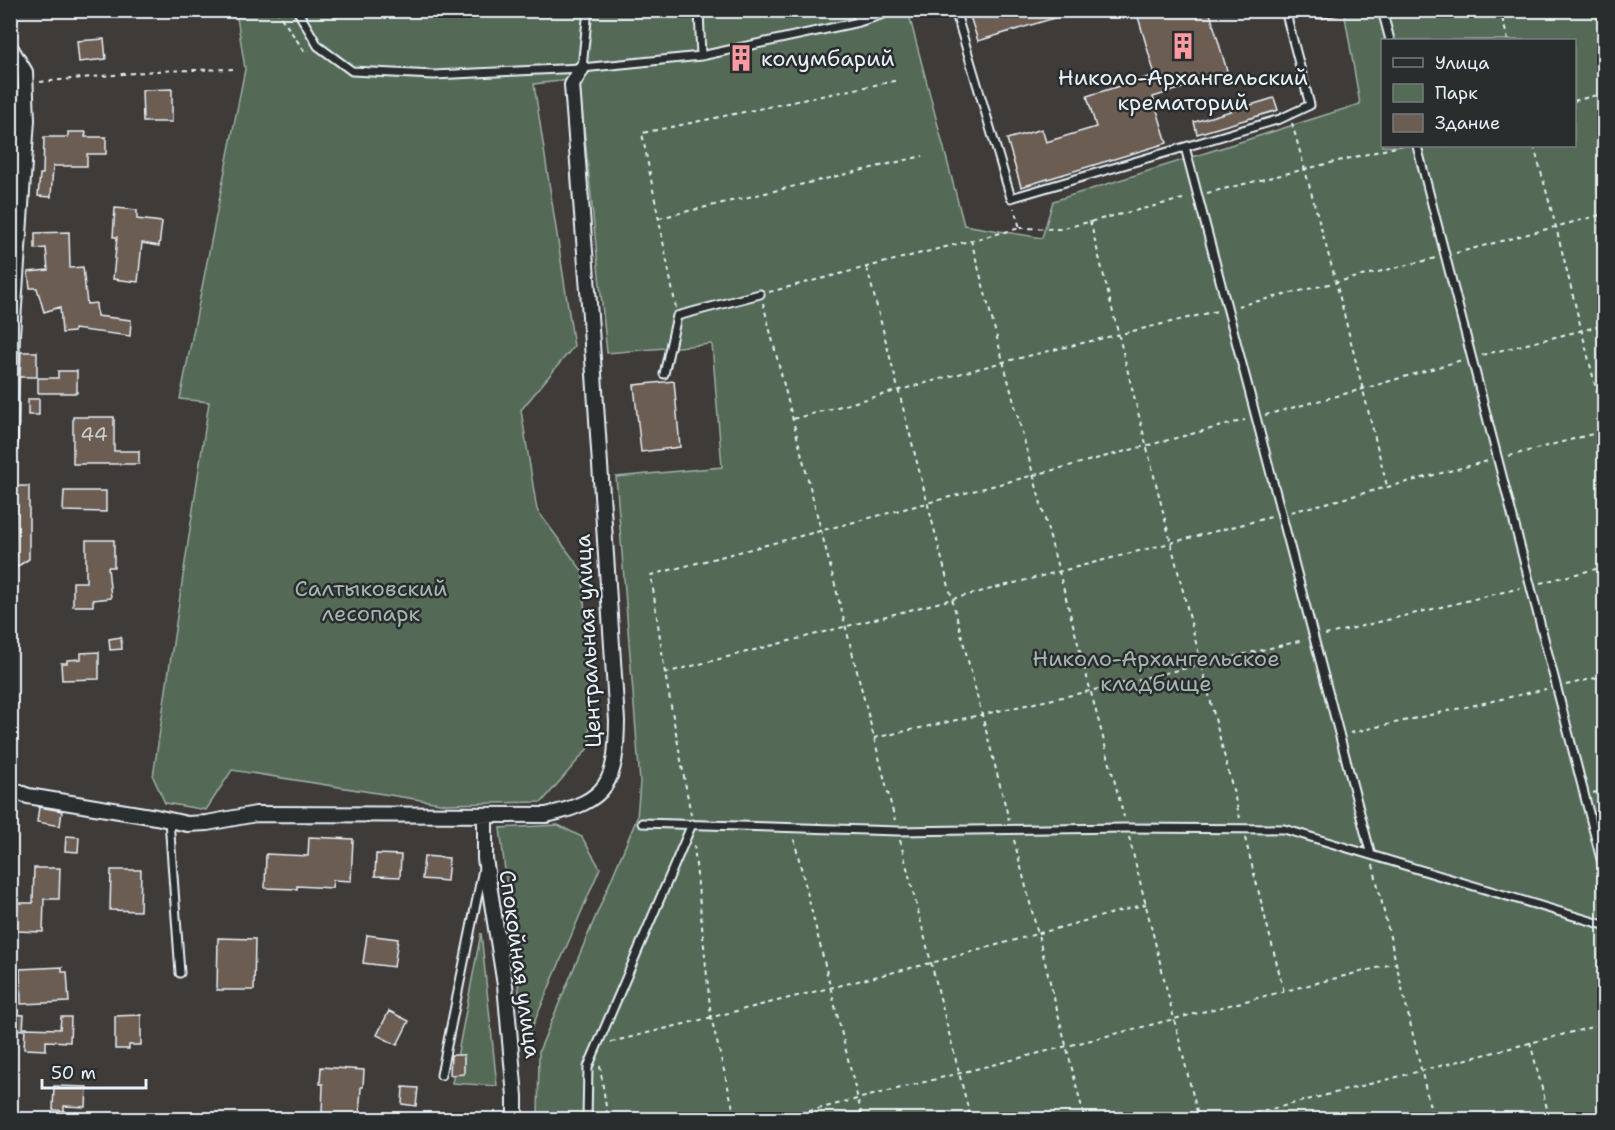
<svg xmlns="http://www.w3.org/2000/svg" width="1615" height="1130" font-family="'Shantell Sans',sans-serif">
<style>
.green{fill:#546b57;stroke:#9eaea8;stroke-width:1.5;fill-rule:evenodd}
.building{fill:#6c5d53;stroke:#e8f1f8;stroke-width:1.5}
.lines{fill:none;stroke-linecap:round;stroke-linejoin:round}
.service-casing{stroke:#e8f1f8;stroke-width:11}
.minor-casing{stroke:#e8f1f8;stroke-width:18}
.path{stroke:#e8f1f8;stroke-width:2;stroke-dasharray:4.5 4.5;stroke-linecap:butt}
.service{stroke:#2a2d2e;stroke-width:7}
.minor{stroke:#2a2d2e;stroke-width:14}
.labels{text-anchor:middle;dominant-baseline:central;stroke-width:5;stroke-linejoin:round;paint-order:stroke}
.number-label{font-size:20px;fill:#c9cccf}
.poi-label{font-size:22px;fill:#e8f1f8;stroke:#2a2d2e;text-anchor:start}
.park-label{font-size:22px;fill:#a5b5b0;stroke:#2a2d2e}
.street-label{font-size:22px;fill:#e8f1f8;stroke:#2a2d2e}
</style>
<rect width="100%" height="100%" fill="#3e3b39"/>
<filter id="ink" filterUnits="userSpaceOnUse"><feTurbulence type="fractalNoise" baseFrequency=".0167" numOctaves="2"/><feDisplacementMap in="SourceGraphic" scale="12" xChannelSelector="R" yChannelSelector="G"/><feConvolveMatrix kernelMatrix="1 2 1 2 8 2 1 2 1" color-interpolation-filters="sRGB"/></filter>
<g filter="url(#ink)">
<path class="green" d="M236 11H908L964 225 1042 238 1053 201 1360 104 1344 11H1604V1119H538L539 1051 637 818 640 782 616 477 722 467 712 344 607 353 579 79 534 84 574 346 521 410 537 510 583 572 590 746 542 802 446 804 232 770 206 810 165 803 153 777 209 402 180 399 245 69ZM1382 40H1574V146H1382Z
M558 825 582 837 600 868 525 1044 500 828Z
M481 933 497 1086 452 1083Z"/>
<path class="building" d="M968 10H1071V13L978 41Z
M1136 10H1209L1228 74 1153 97 1167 143 1021 187 1007 139 1042 129 1046 142 1096 127 1087 96 1155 75Z
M104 39 106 59 79 62 77 41Z
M172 89V122H143L142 90Z
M1274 98 1278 110 1197 134 1194 122Z
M68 132H86L85 137H106V154H87V166H53L51 197 38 196 40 174H43L44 137H68Z
M115 208 137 210V219L162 222 159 246 142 243 138 282 113 279 117 237H113Z
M69 232 70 268 83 267 87 304 96 303 97 316 131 320 130 336 74 329V332L62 333 60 307 44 312 37 288H30L28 272 48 270 46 248 35 249V233Z
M21 352H37V377H20Z
M58 371H77V393H38V378H58Z
M674 381 680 447 641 452 634 385Z
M28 399H39V415H28Z
M73 417H114V451H139V464H73Z
M16 486H29V559L15 568Z
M64 491H106V512L63 511Z
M86 540H114V567H108L111 598 93 600V606H73V582H86Z
M121 637 122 649 110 650 109 639Z
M99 652V679L62 680 61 663H67V660L81 659V653Z
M39 807 62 811 60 826 37 822Z
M66 836 79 837 78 852 65 851Z
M309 837 353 839 351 881 333 880 332 888 297 886V889L265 888 266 854 308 856Z
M376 854 401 855 400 877 375 876Z
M424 856 449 858 447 881 422 879Z
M34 868H60L59 899H44L43 932 16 931 17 903H33Z
M111 870H141L140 911 110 910Z
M367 935 398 939 394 967 363 963Z
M218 938 255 939 254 990H217Z
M62 967V972H67L69 1002 21 1004 20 969Z
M389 1011 409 1021 397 1045 377 1035Z
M12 1014 24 1015 23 1030 11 1029Z
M141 1015V1045H129V1049H115V1016Z
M61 1017H71L70 1042 46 1041V1050L24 1049 25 1028 60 1029Z
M451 1055H464V1074L450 1075Z
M321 1067 364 1070 363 1087H361L359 1119H325L326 1113H322L323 1084H320Z
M54 1086 87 1087 86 1107 64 1106V1111L53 1110Z
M403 1087 418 1088 416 1106 402 1104Z"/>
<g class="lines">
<defs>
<path id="service" d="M297 10 318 46 352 71 434 75 581 68
M588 10 582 68 701 56 859 22 896 10
M699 10 701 56
M856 10 859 22
M955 10 1011 198 1280 119 1310 105 1285 10
M1318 10 1319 14 1339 10
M1382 10 1390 40
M1601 10 1604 16
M1417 146 1604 871
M1185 147 1371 855
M664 374 677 316 760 294
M169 820 180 973
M642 823 898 831 1127 828 1284 829 1604 925
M441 1075 483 869
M587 1120 588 1067 692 824"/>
<path id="minor" d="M10 47 25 72 27 120 12 334 10 442
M10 789 28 796 156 817 187 824 207 823 256 814 546 815C609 801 616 782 617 721L591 329 572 85 582 68
M485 815V859L505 985 515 1096V1120"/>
</defs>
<use href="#service" class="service-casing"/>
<use href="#minor" class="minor-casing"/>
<path class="path" d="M276 10 305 52 308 50
M1500 10 1508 40
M40 82 155 71 234 69
M1574 101 1604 93
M1292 123 1336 282 1387 486
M1534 146 1556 227 1604 421
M1207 193 1400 146
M659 218 923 156
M1090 221 1240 818
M1020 228 1060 229 1187 198
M971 240 1124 817
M1456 253 1604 214
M867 268 1009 820
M769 292 1020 228 1014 208
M763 303 895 820
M1238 306 1436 258
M676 308 642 133 899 80
M1482 355 1604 325
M1265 415 1363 389 1462 360
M793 419 1003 362 1217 311
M1509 456 1604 431
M1291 512 1488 461
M1540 583 1604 567
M1325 635 1520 588
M665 673 1271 517
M1566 685 1604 676
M1350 733 1546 689
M874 738 1090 691 1304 640
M1593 793 1604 790
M691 815 665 673 651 575 1245 420
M1129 837 1199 1120
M1245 838 1284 992
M794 839 863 1120
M900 840 971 1120
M1014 840 1085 1120
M694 845 711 1017 736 1120
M1373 865 1433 1120
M611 1042 931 963 1146 904
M1530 1042 1550 1120
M600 1066 608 1120
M774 1120 1396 963
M1229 1120 1604 1024"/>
<use href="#service" class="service"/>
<use href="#minor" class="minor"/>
</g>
</g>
<defs>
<symbol id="building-bare" viewBox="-9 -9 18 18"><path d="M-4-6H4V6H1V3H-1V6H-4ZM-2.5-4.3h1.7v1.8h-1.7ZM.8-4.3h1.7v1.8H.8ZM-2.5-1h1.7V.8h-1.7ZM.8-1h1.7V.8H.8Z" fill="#ff9aa2" stroke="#2a2d2e" stroke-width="2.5" paint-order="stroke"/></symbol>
</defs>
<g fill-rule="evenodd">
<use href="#building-bare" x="1164" y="27" width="38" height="38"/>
<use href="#building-bare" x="722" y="39" width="38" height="38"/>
</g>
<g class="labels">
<g class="number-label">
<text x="94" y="434">44</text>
</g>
<g class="poi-label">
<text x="761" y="58">колумбарий</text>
<text x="1183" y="77" text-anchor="middle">Николо-Архангельский<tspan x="1183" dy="25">крематорий</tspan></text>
</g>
<g class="park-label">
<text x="371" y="588">Салтыковский<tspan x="371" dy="25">лесопарк</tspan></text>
<text x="1156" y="658">Николо-Архангельское<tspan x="1156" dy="25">кладбище</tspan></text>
</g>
<g class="street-label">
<text transform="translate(588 641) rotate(-93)">Центральная улица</text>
<text transform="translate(520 964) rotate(82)">Спокойная улица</text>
</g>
</g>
<rect width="1615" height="1130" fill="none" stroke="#2a2d2e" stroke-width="36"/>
<rect x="18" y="18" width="1579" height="1094" fill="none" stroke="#e8f1f8" stroke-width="2" filter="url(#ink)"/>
<rect x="1381" y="39" width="195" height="108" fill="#2a2d2e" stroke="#767b7f" stroke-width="1.5"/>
<rect x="1393" y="58" width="30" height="9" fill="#2a2d2e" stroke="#767b7f" stroke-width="1.5"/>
<text x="1435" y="69" font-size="18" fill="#e8f1f8">Улица</text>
<rect x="1393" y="84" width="30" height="18" fill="#546b57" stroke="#767b7f" stroke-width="1.5"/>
<text x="1435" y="99" font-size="18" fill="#e8f1f8">Парк</text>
<rect x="1393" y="114" width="30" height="18" fill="#6c5d53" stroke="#767b7f" stroke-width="1.5"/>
<text x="1435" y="129" font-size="18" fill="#e8f1f8">Здание</text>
<path d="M42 1079v9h104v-9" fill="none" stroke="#e8f1f8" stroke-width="3"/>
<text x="51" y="1079" font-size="18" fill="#e8f1f8" stroke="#2a2d2e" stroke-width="4.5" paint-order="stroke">50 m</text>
</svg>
